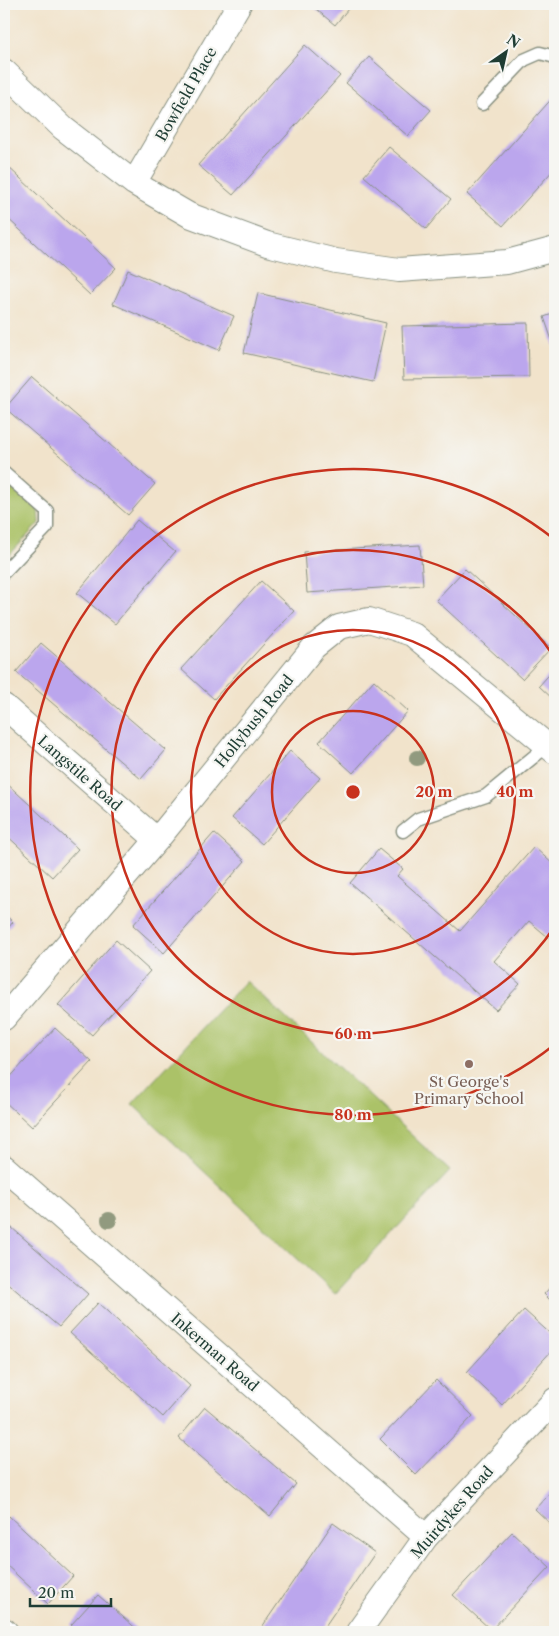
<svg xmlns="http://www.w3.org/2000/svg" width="559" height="1636" font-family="'Libre Caslon Text',serif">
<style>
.green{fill:#abc267;stroke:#65804e}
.building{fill:#bba6ed}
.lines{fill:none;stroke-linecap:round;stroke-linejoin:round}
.service-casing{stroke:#889080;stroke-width:15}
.minor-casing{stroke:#889080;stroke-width:26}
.service{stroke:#fff;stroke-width:12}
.minor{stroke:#fff;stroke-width:24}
.tree{fill:#919a7f}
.ring{fill:none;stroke:#c8321e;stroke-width:2.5}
.education-dot{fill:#8d6e63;stroke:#f6f6f2;stroke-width:2}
.labels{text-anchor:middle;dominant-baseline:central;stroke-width:4.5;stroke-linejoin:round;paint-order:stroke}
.street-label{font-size:15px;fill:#1f3d34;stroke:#f6f6f2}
.education-label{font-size:15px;fill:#785e54;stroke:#f6f6f2}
.centre{fill:#c8321e;stroke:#f6f6f2;stroke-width:2.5}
.ring-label{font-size:15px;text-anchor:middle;font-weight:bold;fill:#c8321e;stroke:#f6f6f2;stroke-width:4.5;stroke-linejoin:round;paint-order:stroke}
</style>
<rect width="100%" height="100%" fill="#f6f6f2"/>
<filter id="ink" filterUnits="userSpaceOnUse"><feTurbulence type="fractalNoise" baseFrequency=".02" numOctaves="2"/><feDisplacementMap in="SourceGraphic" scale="10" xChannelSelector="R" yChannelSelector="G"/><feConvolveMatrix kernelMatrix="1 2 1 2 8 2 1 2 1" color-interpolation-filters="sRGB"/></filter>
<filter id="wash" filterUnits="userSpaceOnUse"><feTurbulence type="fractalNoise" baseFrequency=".0096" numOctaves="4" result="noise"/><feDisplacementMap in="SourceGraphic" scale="20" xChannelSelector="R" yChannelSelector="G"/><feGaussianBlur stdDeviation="1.12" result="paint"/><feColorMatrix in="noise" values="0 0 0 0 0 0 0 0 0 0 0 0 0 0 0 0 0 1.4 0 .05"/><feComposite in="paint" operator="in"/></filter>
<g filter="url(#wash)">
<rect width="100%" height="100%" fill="#f1e3cb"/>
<path class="green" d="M4 483 38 509 39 523 4 561Z
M246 981 450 1171 335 1294 132 1104Z"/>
<g id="blocks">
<path class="building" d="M312 4H352L335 25 311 5Z
M305 45 340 76 233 195 198 165Z
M369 57 431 110 408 136 346 83Z
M555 95V168L503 226 467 194Z
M389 147 451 199 426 229 364 176Z
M4 163 116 268 90 295 4 215Z
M128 270 234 316 219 350 113 304Z
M258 293 386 323 373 382 244 353Z
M555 313V349L544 317Z
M528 323 529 377 404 379 402 326Z
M32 377 155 484 128 515 5 408Z
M137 520 175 552 115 624 77 593Z
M420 545 423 585 307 593 304 552Z
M465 569 551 648 522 679 436 600Z
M261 581 294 611 214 699 181 669Z
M41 643 166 750 141 779 16 672Z
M555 668V701L539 686Z
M374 680 408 711 353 773 319 742Z
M290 751 320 778 262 844 232 818Z
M4 781 78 849 52 877 4 833Z
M214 833 245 861 164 953 133 925Z
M534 847 555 866V943L529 921 494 961 520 984 496 1010 350 883 379 849 403 869 397 876 460 931Z
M4 914 13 922 4 933Z
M116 940 150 971 92 1035 58 1005Z
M55 1028 92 1062 32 1127 4 1101V1084Z
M4 1221 88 1294 59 1327 4 1280Z
M555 1282V1305L544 1294Z
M98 1303 190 1386 163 1417 70 1333Z
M524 1310 555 1338V1347L502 1405 467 1372Z
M436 1380 473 1416 416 1475 380 1439Z
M205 1407 296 1484 270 1516 179 1438Z
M555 1487V1528L535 1509Z
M9 1516 73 1576 48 1604 4 1563V1522Z
M333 1523 375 1553 321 1632H270L262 1627Z
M512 1532 550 1567 491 1630 453 1595Z
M98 1595 140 1632H79L71 1625Z"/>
</g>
</g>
<g filter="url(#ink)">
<use href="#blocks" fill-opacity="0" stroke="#889080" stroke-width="1"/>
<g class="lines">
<defs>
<path id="service" d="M482 104 524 60 540 53 555 57
M4 473 47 511V527L4 572
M403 831 418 819 486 796 548 745"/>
<path id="minor" d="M4 71 63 128 134 183 189 215 267 244 336 261 399 270 507 262 555 249
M134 183 239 4
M4 706 157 840
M4 1018 157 840 314 647 339 627 369 620 412 634 555 752
M4 1167 426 1537
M4 1630 6 1632
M358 1632 426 1537 555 1400"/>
</defs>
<use href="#service" class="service-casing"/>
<use href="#minor" class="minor-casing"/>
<use href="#service" class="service"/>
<use href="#minor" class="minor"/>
</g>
<g class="tree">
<circle cx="417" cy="758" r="8"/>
<circle cx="109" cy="1220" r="8"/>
</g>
</g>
<g class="ring">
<circle cx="353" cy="792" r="81"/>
<circle cx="353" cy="792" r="162"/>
<path d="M555 926A242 242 0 1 1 555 658"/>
<path d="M554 1045A323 323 0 1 1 554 539"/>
</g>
<circle class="education-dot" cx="469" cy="1064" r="5"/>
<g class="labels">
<g class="street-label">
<text transform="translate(186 94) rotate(-60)">Bowfield Place</text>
<text transform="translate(254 721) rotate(-51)">Hollybush Road</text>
<text transform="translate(80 773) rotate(41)">Langstile Road</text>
<text transform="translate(215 1352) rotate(41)">Inkerman Road</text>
<text transform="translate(452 1512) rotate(-49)">Muirdykes Road</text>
</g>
<g class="education-label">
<text x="469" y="1081">St George's<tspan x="469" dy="17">Primary School</tspan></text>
</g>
</g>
<circle cx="353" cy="792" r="8" class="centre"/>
<g class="ring-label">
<text x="434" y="797">20 m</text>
<text x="515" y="797">40 m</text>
<text x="353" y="1039">60 m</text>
<text x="353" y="1120">80 m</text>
</g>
<rect width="559" height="1636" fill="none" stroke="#f6f6f2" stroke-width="20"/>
<g transform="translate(506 52) rotate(34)" stroke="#f6f6f2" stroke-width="4" paint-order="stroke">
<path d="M0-4L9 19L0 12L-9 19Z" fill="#1f3d34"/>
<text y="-8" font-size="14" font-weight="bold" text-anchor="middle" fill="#1f3d34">N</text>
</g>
<path d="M30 1598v8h81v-8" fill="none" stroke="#1f3d34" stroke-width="2.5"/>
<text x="38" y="1598" font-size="15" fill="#1f3d34" stroke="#f6f6f2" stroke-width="4" paint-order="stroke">20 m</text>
</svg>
